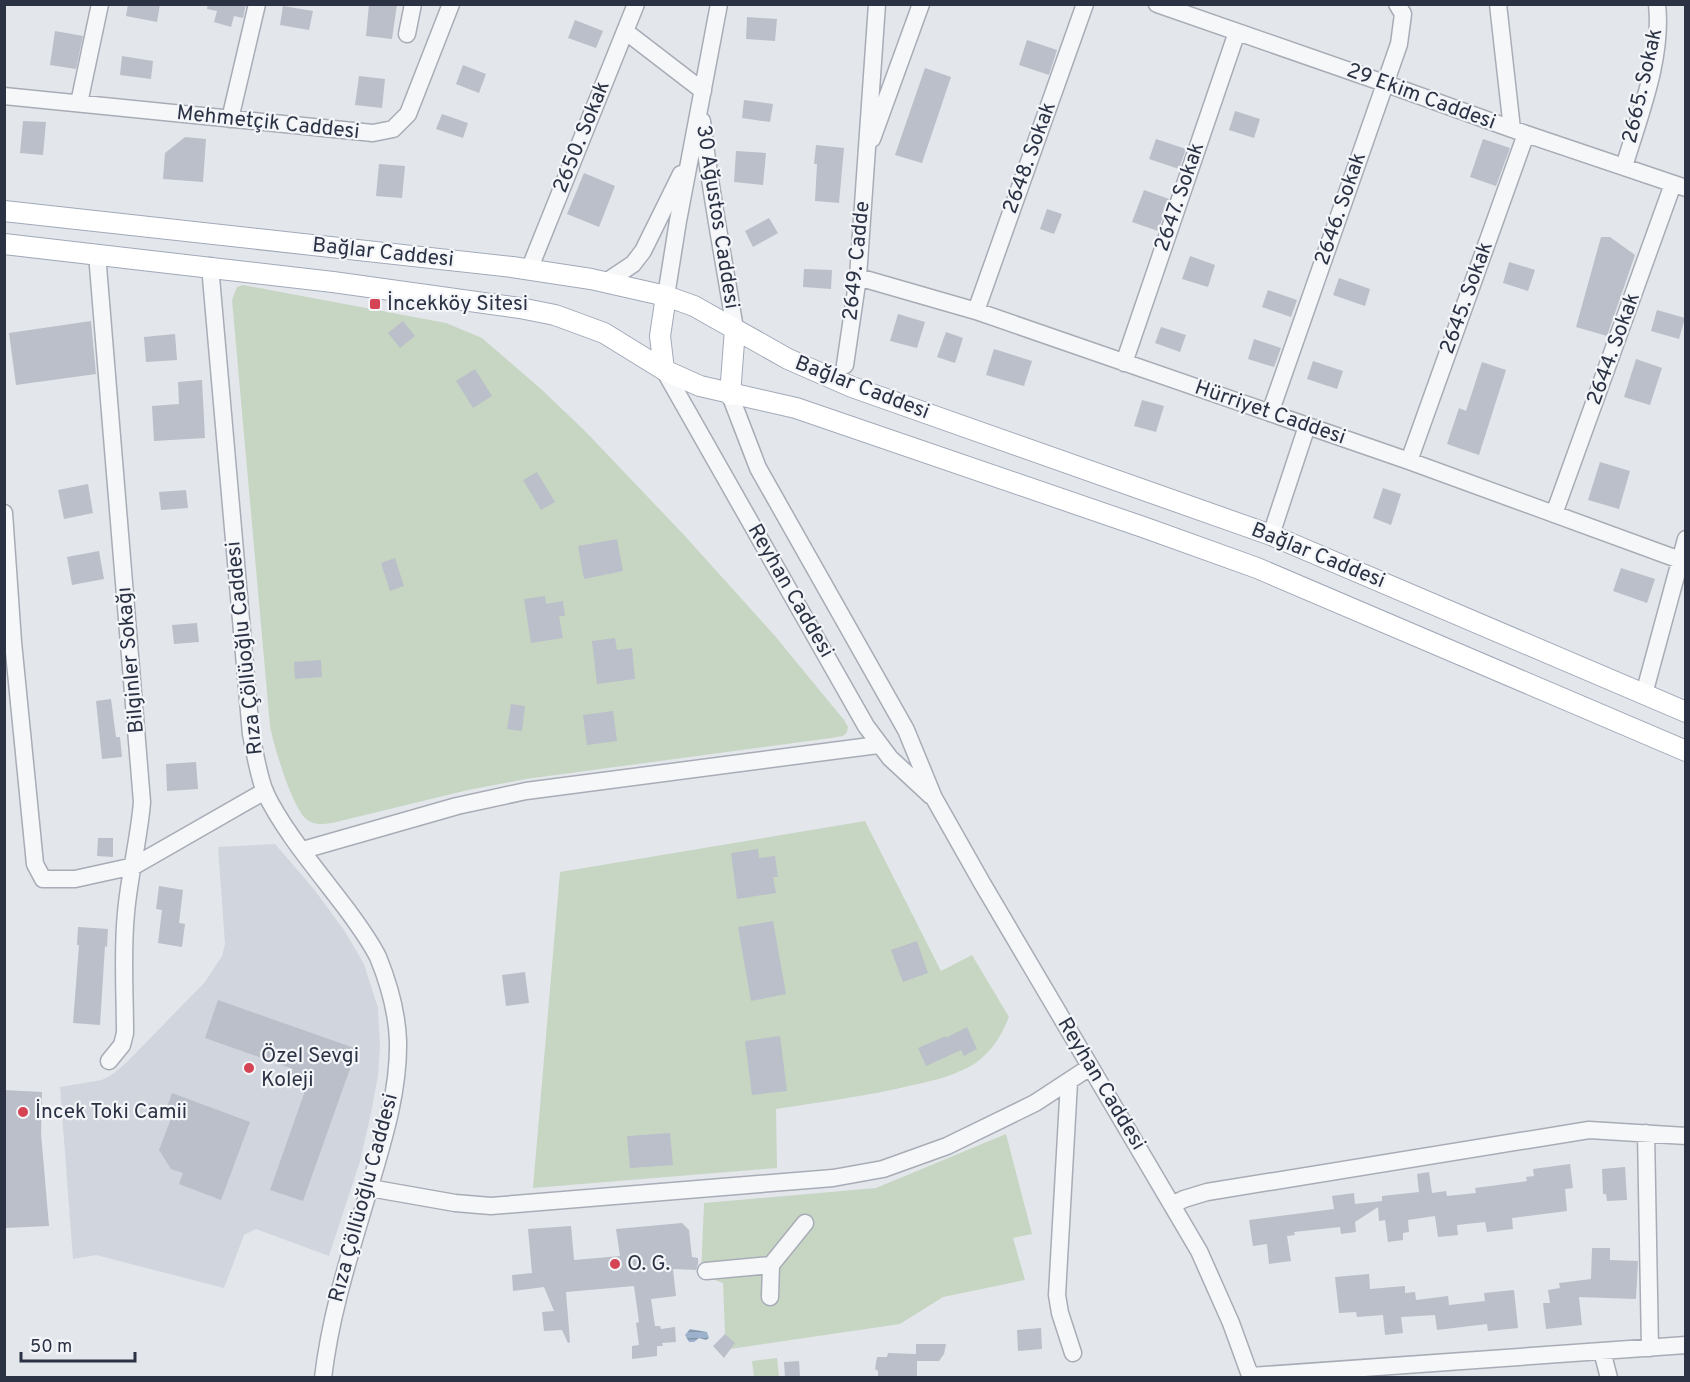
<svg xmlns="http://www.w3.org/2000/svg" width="1690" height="1382" font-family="Overpass,sans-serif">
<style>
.built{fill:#d1d5dd}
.garden{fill:#c7d6c3}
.water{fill:url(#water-rules)}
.building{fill:#babfc9}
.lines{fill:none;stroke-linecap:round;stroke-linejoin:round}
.minor-casing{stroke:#a8acb6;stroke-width:19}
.major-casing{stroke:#a1a9b8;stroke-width:22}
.minor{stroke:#f6f7f9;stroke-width:16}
.major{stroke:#fff;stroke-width:20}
.poi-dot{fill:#d44454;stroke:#f3f5f8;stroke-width:2}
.labels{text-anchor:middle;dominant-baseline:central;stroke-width:4.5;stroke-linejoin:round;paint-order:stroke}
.street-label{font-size:21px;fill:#2a3244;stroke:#f3f5f8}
.poi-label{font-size:21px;fill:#2a3244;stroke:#f3f5f8;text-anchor:start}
</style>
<defs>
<pattern id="water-rules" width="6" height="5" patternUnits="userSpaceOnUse" patternTransform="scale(1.5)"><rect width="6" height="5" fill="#9db2cc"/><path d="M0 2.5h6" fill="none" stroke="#8091a7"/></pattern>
</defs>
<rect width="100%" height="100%" fill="#e3e6eb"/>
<path class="built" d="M275 844 313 888 344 930 364 964 378 1008 380 1047 378 1076 371 1113 360 1161 329 1256 256 1229 244 1235 224 1288 96 1255 73 1259 60 1087 102 1080 113 1074 127 1062 205 982 222 956 225 944 218 847Z"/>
<path class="garden" d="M243 285 446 323 482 338 541 389 585 431 684 535 775 636 844 720 848 727 847 732 843 736 831 738 526 779 468 790 332 823C323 824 313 826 305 818 291 803 274 747 270 726L232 300 237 287Z
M865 821 941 971 972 955 1009 1017C1001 1036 992 1052 974 1064 956 1075 933 1081 913 1085 868 1096 821 1102 776 1109L777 1168 533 1188 560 872Z
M1006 1134 1032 1234 1013 1238 1025 1280 943 1297 900 1324 730 1349 734 1343 725 1334 723 1283 701 1275 704 1203 876 1188Z
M777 1358 779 1377H754L752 1361Z"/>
<path class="water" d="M690 1329 707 1332 709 1338 706 1340 699 1338 694 1342H689L685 1335Z"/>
<path class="building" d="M128 4H160L157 22 126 16Z
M208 4H246L243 18 234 16 231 27 214 22 217 11 207 9Z
M369 4H397L392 39 366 36Z
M283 6 313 11 309 30 280 25Z
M747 17 777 19 775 41 746 39Z
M575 20 603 31 596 48 568 38Z
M55 31 83 36 76 69 50 65Z
M1027 40 1057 50 1049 75 1019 65Z
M122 56 153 61 151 79 120 75Z
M463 65 486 74 479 93 456 84Z
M925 68 951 77 922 163 895 155Z
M359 76 385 79 382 108 355 105Z
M744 100 773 104 770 122 742 118Z
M1235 111 1260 119 1254 138 1229 130Z
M442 114 468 123 463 138 436 129Z
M23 121 46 122 43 155 20 153Z
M185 137 206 139 203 182 163 179 165 153Z
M1156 139 1186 149 1179 169 1149 159Z
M1483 139 1510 148 1496 186 1470 177Z
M816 145 844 148 839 203 815 201 817 164H814Z
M736 151 766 153 763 185 734 182Z
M379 164 405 166 402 198 376 196Z
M584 173 615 186 599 227 567 214Z
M1144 190 1169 199 1158 231 1132 222Z
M1047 209 1062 214 1054 234 1040 229Z
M769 218 778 233 753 247 745 231Z
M1601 237H1610L1635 255 1607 336 1576 327Z
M1190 256 1215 265 1208 287 1182 279Z
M1509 262 1535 270 1528 291 1503 283Z
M804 269 832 270 831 289 803 287Z
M1339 278 1370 289 1365 306 1333 295Z
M1268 290 1297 300 1291 317 1262 307Z
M1657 310 1685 318 1679 339 1651 331Z
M898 314 925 322 917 348 890 341Z
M91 321 96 374 16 385 9 333Z
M403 321 415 336 400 348 388 333Z
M1161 327 1186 335 1180 352 1155 343Z
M946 332 963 338 955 363 937 357Z
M175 334 177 360 146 362 144 337Z
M1254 339 1281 348 1274 367 1248 359Z
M994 349 1032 361 1024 386 986 375Z
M1636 359 1662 368 1650 405 1624 397Z
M1313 361 1343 371 1337 389 1307 379Z
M1482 362 1506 370 1479 455 1447 444 1459 408 1466 411Z
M475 369 492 396 473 408 456 381Z
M202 380 205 438 154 441 152 406 179 404 178 382Z
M1142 400 1164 406 1156 432 1134 426Z
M1600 462 1630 471 1619 509 1588 500Z
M537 472 555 502 541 510 523 480Z
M88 484 93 513 64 519 58 490Z
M1383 488 1401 494 1391 525 1373 518Z
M186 490 188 508 161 510 159 492Z
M617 539 623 571 584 579 578 546Z
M99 551 104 579 72 585 67 557Z
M395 558 404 586 390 591 381 563Z
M1621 568 1655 579 1647 603 1613 591Z
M545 596 546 604 563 601 565 616H559L563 638 531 643 524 599Z
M197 623 199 642 174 644 172 625Z
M615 638 617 650 632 648 635 679 597 684 592 641Z
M321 660 322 677 295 679 294 662Z
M111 699 116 737H120L122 757 102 759 96 701Z
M511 704 525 706 522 731 507 729Z
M613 711 617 741 587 745 583 715Z
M196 762 198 789 167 791 166 764Z
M98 838H113V857L97 856Z
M758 849 759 858 775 856 778 877H773L776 893 737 899 731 853Z
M159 886 183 890 179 923 185 924 182 947 158 943 162 910 156 909Z
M773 921 786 994 751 1001 738 927Z
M78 927 108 929 107 947 105 946 100 1025 73 1023 79 945H77Z
M917 941 928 973 903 982 891 950Z
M525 972 529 1003 506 1006 502 975Z
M218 1000 357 1049 303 1201 270 1190 305 1091 287 1085 293 1069 205 1038Z
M967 1027 977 1049 964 1056 961 1050 926 1066 918 1048 946 1036V1038Z
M780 1036 787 1091 752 1095 745 1041Z
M4 1090 42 1092 41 1133 49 1226 4 1228Z
M172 1093 250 1122 221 1200 179 1184 183 1173 171 1169 159 1150 172 1116 165 1113Z
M670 1133 673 1165 630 1168 627 1136Z
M1570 1164 1573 1188 1565 1189 1567 1211 1512 1218 1513 1229 1487 1232 1485 1222 1457 1225 1458 1235 1438 1237 1435 1216 1408 1220 1409 1232 1403 1233V1240L1388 1242 1385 1220 1379 1221 1378 1207 1355 1222 1356 1232 1341 1234 1340 1227 1294 1232 1295 1235 1287 1236 1291 1261 1269 1264 1267 1244 1253 1246 1249 1220 1334 1209 1332 1196 1354 1193 1355 1204 1382 1201V1196L1419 1192 1417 1174 1429 1172 1432 1193 1446 1191 1447 1196 1476 1193 1475 1188 1527 1181 1526 1177 1534 1176 1533 1169Z
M1625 1167 1627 1200 1607 1201 1606 1194H1603L1602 1169Z
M682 1223 689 1230 692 1257 698 1258V1264L696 1270 673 1269 676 1296 651 1299 655 1326H660L661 1329 675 1327 676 1342 662 1343 663 1346H657V1356L632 1359V1346L639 1345 636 1323 639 1322 634 1286 566 1292 570 1342 568 1343 562 1330 544 1331 542 1312 554 1311 544 1287 513 1291 512 1275 532 1273 528 1229 571 1226 574 1260 620 1256 616 1229Z
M1592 1248H1610V1260L1638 1261 1636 1299 1579 1297 1582 1325 1546 1329 1543 1303H1550L1548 1290 1560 1288 1559 1283 1591 1279Z
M1369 1274 1370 1289 1405 1286V1293L1415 1292 1416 1300 1448 1296 1449 1305 1485 1301 1484 1293 1514 1290 1518 1328 1488 1331 1487 1324 1437 1330 1435 1315 1401 1317 1403 1333 1385 1335 1383 1315 1357 1317 1356 1312 1339 1313 1335 1277Z
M1041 1328 1042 1349 1018 1351 1017 1330Z
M725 1334 735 1343 724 1358 713 1346Z
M916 1344H946L944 1354 939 1361H917V1377H878V1371L875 1369 877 1357H887L888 1353 916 1354Z
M799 1361 800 1377H785L784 1362Z"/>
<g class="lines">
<defs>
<path id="minor" d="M1157 4 1384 83 1526 134 1686 188
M1498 4 1512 129
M625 31 703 91
M407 34 413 4
M4 96 373 133 393 129 408 114 451 4
M79 103 100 4
M230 119 257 4
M702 121C710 191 724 260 735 329
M872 139 921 4
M1624 167C1639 116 1663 59 1657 4
M97 254 142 802C139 840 129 876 126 913 122 952 125 993 125 1033L122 1045 109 1061
M210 266 251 734C255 753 258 774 265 792 283 831 322 876 348 911 359 926 370 941 378 957 389 984 397 1011 398 1041 399 1088 385 1135 372 1179 353 1245 331 1309 323 1378
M529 270 636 4
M858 277 976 311 1409 461 1680 560
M606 282 633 264 643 251 681 174
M666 296 678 221 719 4
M976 311 1085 4
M1124 363 1237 32
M845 365 858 277 877 4
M664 370 866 726 890 758 931 796
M730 395 758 468 906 730 934 798 982 883 1199 1251 1231 1323 1251 1378
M1270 413 1399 44 1403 14 1397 4
M1409 461 1526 134
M4 513 13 642 35 864 43 879H75L134 866 265 791
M1554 514 1673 184
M1271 535 1307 426
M1644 694 1686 539
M303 850 457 806 526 791 878 745
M1069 1082 1057 1295 1060 1313 1073 1353
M1646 1133 1650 1348
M370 1188 455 1203 491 1206 833 1178 883 1169 947 1146 1035 1103 1090 1067
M1172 1205 1184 1199 1207 1192 1589 1130 1686 1136
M706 1271 771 1265 805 1223
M770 1297 771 1265
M1602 1351 1609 1378
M1251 1376 1686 1345"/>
<path id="major" d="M4 211 512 267 591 279 666 296 694 306 788 359 852 387 1271 535 1686 712
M4 244 333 282 520 308 555 315 604 333 664 370 700 386 796 408 1143 527 1257 568 1686 751
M664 370 660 336 666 296
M730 395 735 329"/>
</defs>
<use href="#minor" class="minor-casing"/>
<use href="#major" class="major-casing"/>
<use href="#minor" class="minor"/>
<use href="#major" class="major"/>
</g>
<g class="poi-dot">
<rect x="369" y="298" width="12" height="12" rx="3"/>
<circle cx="249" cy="1068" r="6"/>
<circle cx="23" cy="1112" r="6"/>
<circle cx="615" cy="1264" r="6"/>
</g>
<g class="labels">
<g class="street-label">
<text transform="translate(1643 86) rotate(-77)">2665. Sokak</text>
<text transform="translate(1421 97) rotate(20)">29 Ekim Caddesi</text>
<text transform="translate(268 123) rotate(6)">Mehmetçik Caddesi</text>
<text transform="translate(582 137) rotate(-68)">2650. Sokak</text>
<text transform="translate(1030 158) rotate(-70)">2648. Sokak</text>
<text transform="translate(1180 197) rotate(-71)">2647. Sokak</text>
<text transform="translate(1341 209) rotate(-71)">2646. Sokak</text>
<text transform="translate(717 217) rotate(81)">30 Ağustos Caddesi</text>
<text transform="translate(383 253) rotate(6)">Bağlar Caddesi</text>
<text transform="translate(857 261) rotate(-84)">2649. Cadde</text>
<text transform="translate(1467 298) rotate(-70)">2645. Sokak</text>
<text transform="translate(1614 349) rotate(-70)">2644. Sokak</text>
<text transform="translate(862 388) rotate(21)">Bağlar Caddesi</text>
<text transform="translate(1270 413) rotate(19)">Hürriyet Caddesi</text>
<text transform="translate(1318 556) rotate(22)">Bağlar Caddesi</text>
<text transform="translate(790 591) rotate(60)">Reyhan Caddesi</text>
<text transform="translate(245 648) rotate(-96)">Rıza Çöllüoğlu Caddesi</text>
<text transform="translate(131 660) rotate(-95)">Bilginler Sokağı</text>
<text transform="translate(1101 1084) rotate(59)">Reyhan Caddesi</text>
<text transform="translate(364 1198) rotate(-75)">Rıza Çöllüoğlu Caddesi</text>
</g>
<g class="poi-label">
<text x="387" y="304">İncekköy Sitesi</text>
<text x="261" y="1056">Özel Sevgi<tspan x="261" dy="24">Koleji</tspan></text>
<text x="35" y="1112">İncek Toki Camii</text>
<text x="627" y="1264">O. G.</text>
</g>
</g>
<rect width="1690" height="1382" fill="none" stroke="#2a3244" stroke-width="12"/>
<path d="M21 1352v9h114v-9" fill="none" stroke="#2a3244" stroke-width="3"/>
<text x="30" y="1352" font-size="18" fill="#2a3244" stroke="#f3f5f8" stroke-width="4.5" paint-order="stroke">50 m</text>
</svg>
